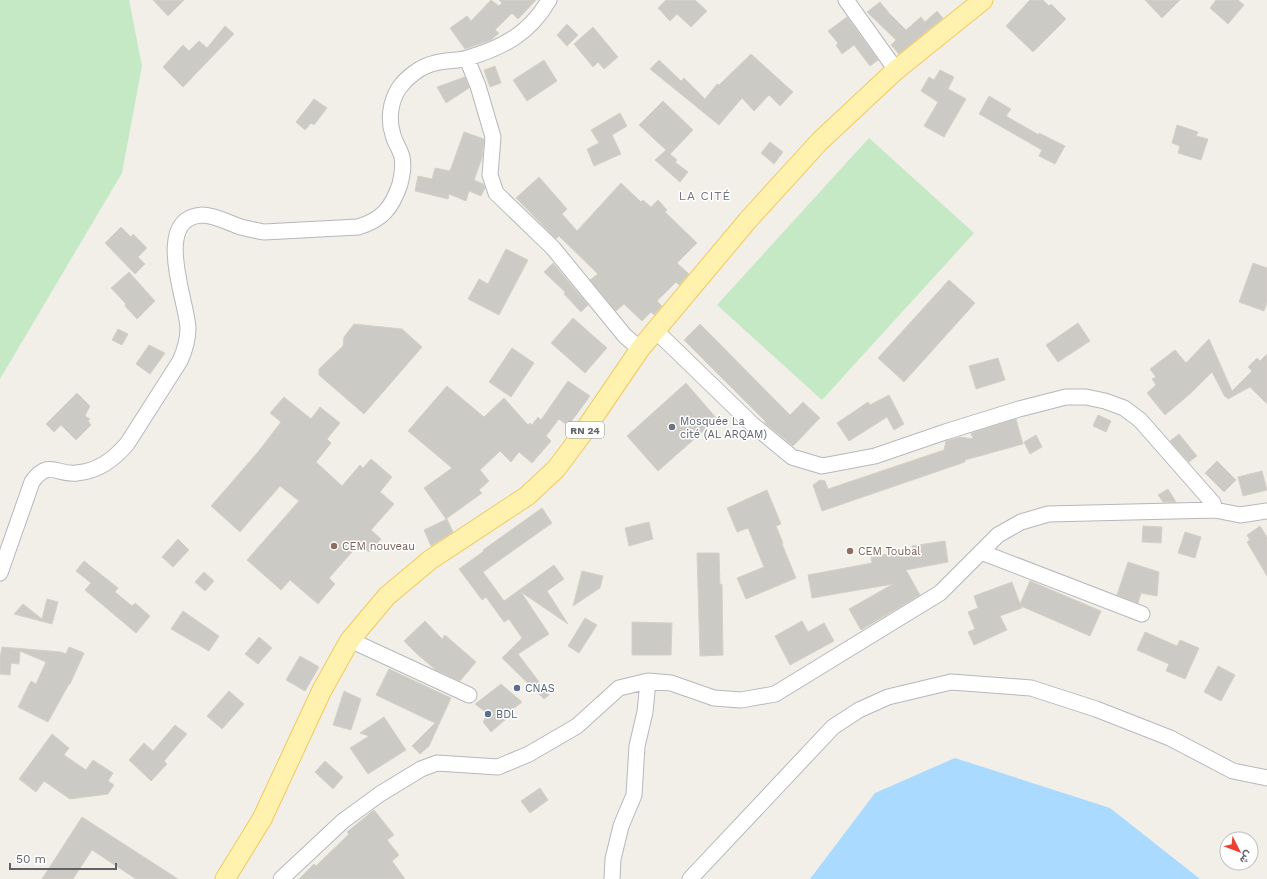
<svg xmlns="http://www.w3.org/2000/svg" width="1267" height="879" font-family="'Work Sans',Vazirmatn,sans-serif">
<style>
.green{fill:#c5e8c5}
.water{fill:#aadaff}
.building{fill:#cccac5;stroke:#d6d1c6}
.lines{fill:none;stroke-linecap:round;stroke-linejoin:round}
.minor-casing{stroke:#b5b8bc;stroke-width:17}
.major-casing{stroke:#f2c960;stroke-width:21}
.minor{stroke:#fff;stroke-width:15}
.major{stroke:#fff2af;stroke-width:19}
.worship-dot{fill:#6b7280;stroke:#fff;stroke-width:1.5}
.education-dot{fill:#8d6e63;stroke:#fff;stroke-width:1.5}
.service-dot{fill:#5c6f8a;stroke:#fff;stroke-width:1.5}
.labels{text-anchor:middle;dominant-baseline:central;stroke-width:3;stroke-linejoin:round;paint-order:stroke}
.shield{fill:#fff;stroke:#8f9295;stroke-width:1}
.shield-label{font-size:10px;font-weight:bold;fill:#5f6368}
.worship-label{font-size:11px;fill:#5b616d;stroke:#fff;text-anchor:start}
.education-label{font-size:11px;fill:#785e54;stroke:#fff;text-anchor:start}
.service-label{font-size:11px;fill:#4e5e75;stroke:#fff;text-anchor:start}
.neighbourhood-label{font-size:12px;letter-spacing:1px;fill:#70757a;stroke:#fff}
</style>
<rect width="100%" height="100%" fill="#f1efe8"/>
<path class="green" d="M0 0H129L142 66 122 173 0 379Z
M869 138 974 233 822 400 717 305Z"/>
<path class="water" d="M955 758 1110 808 1200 879H810L875 793Z"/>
<path class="building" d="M153 0H184L168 16Z
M491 0 499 6 502 3 499 0H536L518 19 512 13 495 30 499 33 491 40 465 49 450 28 467 16 471 21Z
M666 0H695L707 11 691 27 677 14 670 21 658 8Z
M1030 0H1043L1049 6 1051 4 1066 19 1033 52 1006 26Z
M1145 0H1180L1162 18Z
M1216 0H1238L1244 5 1228 24 1210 8Z
M880 2 889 13 906 30 921 17 925 22 937 11 943 18 899 54 891 45 896 40 867 12Z
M847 17 878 60 870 66 854 45 842 54 836 45 838 43 828 31Z
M567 24 578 35 567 46 557 35Z
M225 26 234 34 183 87 163 67 183 45 189 51 199 41 207 48Z
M593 27 618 57 604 69 598 62 593 67 574 44Z
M751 54 793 92 780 106 769 95 754 111 742 98 719 125 650 69 659 60 681 81 684 78 705 99 717 84 719 85Z
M544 60 557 81 527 101 513 80Z
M495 66 501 83 490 87 484 70Z
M940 70 954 77 948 89 966 99 944 137 924 126 938 102 921 91 929 77 934 80Z
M465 77 469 88 446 103 437 87Z
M989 96 1011 109 1006 116 1039 135V133L1065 146 1055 164 1039 156 1042 150 979 114Z
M314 99 327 108 314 125 311 123 305 130 296 122Z
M663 101 693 130 670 154 677 160 675 162 688 172 680 182 655 160 666 150 639 125Z
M620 113 627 126 612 135 621 154 594 166 587 149 599 143 591 130Z
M1177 125 1198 132 1196 136 1208 139 1201 160 1178 153 1180 146 1172 143Z
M464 132 484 139 482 158 474 180 483 184 485 188 481 196 469 191 466 201 449 194 448 199 415 191 418 176 432 179 435 168 450 171Z
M770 142 783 152 774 164 761 153Z
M539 177 567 209 562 214 577 231 621 183 641 202 643 200 651 207 658 200 667 210 665 212 697 243 677 263 689 274 679 285 676 282 657 301 662 306 654 315 651 312 642 321 624 304 616 311 590 280 598 274 559 236 556 239 516 198Z
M121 227 131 237 133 234 147 248 138 257 145 264 135 274 105 243Z
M506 249 528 260 499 315 468 299 479 279 488 284Z
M553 263 588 305 581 312 564 294 565 292 544 272Z
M1253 263 1267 268V303L1264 311 1239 302Z
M129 272 155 301 137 319 125 306 126 304 111 288Z
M949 280 975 303 904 382 878 358Z
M573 318 607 348 585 373 551 343Z
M1078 323 1090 341 1058 362 1046 345Z
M354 324 402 329 422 347 364 414 319 375V369L343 346 344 337Z
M700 324 790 415 803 402 820 418 793 446 765 423V421L684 340Z
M118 329 128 334 122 345 112 340Z
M1209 339 1232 391 1252 371 1248 367 1257 358 1260 361 1267 354V404L1250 387 1228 399 1226 397 1227 396 1225 397 1212 372 1191 393 1165 415 1147 393 1156 385 1152 379 1156 377 1150 369 1175 350 1186 363Z
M149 345 165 353 150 374 136 364Z
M512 348 534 363 511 397 489 382Z
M998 358 1005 380 976 389 969 366Z
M568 381 590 396 568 426 559 419 546 436 551 441 532 463 519 452 511 462 500 451 480 470 489 481 479 490 482 493 446 519 424 488 452 468 408 431 447 386 484 417 504 398 528 425 530 423 532 425 538 417 541 420Z
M686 383 717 419 658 471 627 436Z
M77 393 90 406 85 416 90 419 88 421 91 425 76 440 61 425 54 432 46 424Z
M889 395 904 424 894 430 887 417 849 441 837 423 868 402 870 405Z
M284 397 311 419 320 407 340 423 327 439 331 443 316 462 342 486 360 465 363 468 371 459 392 477 380 492 394 504 371 530 381 539 369 552 359 544 329 578 335 584 318 604 290 580 281 590 247 560 299 501 280 486 240 532 211 506 258 452 281 422 270 413Z
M1098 415 1111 421 1106 432 1093 426Z
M1016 419 1023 444 965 460V462L822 511 813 485 820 480 825 481 828 489 944 450 946 441 960 437 973 439 971 433Z
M1179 434 1197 456 1189 462 1170 441Z
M1036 435 1042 447 1030 454 1024 442Z
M1217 461 1236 480 1224 492 1205 473Z
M1262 471 1267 490 1243 496 1238 477Z
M1168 489 1176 502H1163L1158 495Z
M767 490 781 524 776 526 783 543 782 544 796 578 746 599 737 578 764 567 748 528 737 532 727 508Z
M542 508 552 523 483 572 504 601 554 565 564 579 547 591 568 624 521 592 549 634 518 654 549 695 544 699 502 658 522 638 509 619 504 622 486 597 482 600 459 569 484 551 483 550Z
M447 519 453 532 431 546 424 530Z
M649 522 653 539 629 546 625 528Z
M1143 526 1162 527 1161 543 1142 542Z
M1260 526 1267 537V576L1247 542 1250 540 1247 535Z
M1185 532 1201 537 1195 558 1178 553Z
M178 539 189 550 173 567 162 557Z
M945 541 948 562 906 570 920 595 861 630 849 609 893 584 812 598 808 575 872 563 871 557 913 550 912 546Z
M697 553H719L720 585 722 584 723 655 700 656Z
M84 561 118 588 115 592 132 606 135 603 150 616 136 633 85 590 91 583 76 571Z
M1128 562 1159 572 1157 596 1141 593 1138 603 1117 595Z
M582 571 603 576 600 588 573 606Z
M204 572 214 581 205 591 195 582Z
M1030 581 1101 611 1090 636 1021 606 1022 608 1000 616 1007 630 974 645 968 632 975 629 968 612 978 608 974 596 1012 582 1020 604Z
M47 599 58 602 52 624 14 614 23 604 42 619Z
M183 611 219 636 209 651 171 629Z
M585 618 597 625 579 653 568 646Z
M425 621 442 639 445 635 476 662 460 681 436 670 417 654 404 641Z
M802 621 808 632 824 623 834 641 790 665 775 636Z
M632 622 672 623 671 655H632Z
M1145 632 1177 646 1180 640 1199 648 1185 679 1166 671 1169 664 1137 650Z
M259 637 272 648 258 664 245 654Z
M2 647 61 652 66 654 69 647 84 653 70 684H69L48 722 18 707 31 681 36 684 46 662 20 651 19 664 11 663 10 675 0 674V657Z
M300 656 319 667 305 691 286 680Z
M1218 666 1235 675 1221 701 1204 692Z
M389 669 451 698 429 746 420 754 412 746 435 723 376 695Z
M501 684 522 702 504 716 506 719 491 732 483 722 488 714 475 704Z
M229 691 244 704 222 729 207 716Z
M344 691 361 699 351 730 333 725Z
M384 717 406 750 368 774 350 748 369 736 360 733Z
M175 725 187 734 164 761 167 764 151 781 129 760 144 743 153 751Z
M52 734 69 748 64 755 86 770 93 760 113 773 108 781 114 785 108 794 70 799 44 781 36 792 19 779Z
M325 761 343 777 333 789 315 772Z
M540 788 548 800 530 813 521 801Z
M374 810 394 835 387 840 399 855 392 861 405 879H299L314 864 316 866 349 834 347 832Z
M82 817 178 879H136L92 850 73 879H42Z"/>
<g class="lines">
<defs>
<path id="minor" d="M846 0 896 70
M467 59 478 86 493 137 490 175 496 193 553 248 625 336 640 349
M656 331 752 424 792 457 822 466 875 456 945 432 1019 409 1066 397H1086L1105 401 1124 408 1140 420 1213 503 1215 510
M981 552 1142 614
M0 573 32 482C49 458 57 476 77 473 98 471 113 460 127 444L180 361C185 350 188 340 188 328 187 301 152 218 202 215 214 215 227 222 238 226 246 229 255 230 264 232L358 227C382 220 392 208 400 184 402 175 404 167 402 157 400 149 395 143 393 135 388 120 390 102 399 88 407 77 421 66 435 63 446 60 458 61 468 58 504 47 530 33 549 0
M350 640 469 695
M281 879 343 821 380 794 421 769 437 763 498 767 529 754 577 726 619 688 648 681 671 683 714 698 741 700 775 694 940 593 998 535 1021 522 1048 514 1215 510 1240 515 1267 511
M612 879 613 859 621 826 634 795 637 746 645 712 648 681
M690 879 833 727 859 710 888 697 951 682 1031 688 1096 709 1170 738 1233 771 1267 778"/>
<path id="major" d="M225 879 262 819 322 690 350 640 387 596 430 560 527 496 556 469 580 437 640 349 748 220 820 141 896 70 983 0"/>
</defs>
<use href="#minor" class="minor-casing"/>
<use href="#major" class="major-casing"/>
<use href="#minor" class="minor"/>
<use href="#major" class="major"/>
</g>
<circle class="worship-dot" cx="672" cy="427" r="4"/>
<g class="education-dot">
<circle cx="334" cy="546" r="4"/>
<circle cx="850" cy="551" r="4"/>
</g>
<g class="service-dot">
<circle cx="517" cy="688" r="4"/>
<circle cx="488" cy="714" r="4"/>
</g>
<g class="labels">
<rect class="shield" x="566" y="422" width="38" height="16" rx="3"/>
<g class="shield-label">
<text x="585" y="430">RN 24</text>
</g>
<g class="worship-label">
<text x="680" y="421">Mosquée La<tspan x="680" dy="13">cité (AL ARQAM)</tspan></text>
</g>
<g class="education-label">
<text x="342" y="546">CEM nouveau</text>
<text x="858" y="551">CEM Toubal</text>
</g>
<g class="service-label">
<text x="525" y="688">CNAS</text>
<text x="496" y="714">BDL</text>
</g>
<g class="neighbourhood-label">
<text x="705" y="196">LA CITÉ</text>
</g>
</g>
<g transform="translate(1239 851) rotate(132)"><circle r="19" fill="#ffffff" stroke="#bfc1c3"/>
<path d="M0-3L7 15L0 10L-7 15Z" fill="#ea4335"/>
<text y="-6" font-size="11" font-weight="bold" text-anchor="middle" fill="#5f6368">ش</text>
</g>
<path d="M10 863v6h106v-6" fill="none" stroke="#5f6368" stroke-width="2"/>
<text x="16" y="863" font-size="12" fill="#5f6368" stroke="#ffffff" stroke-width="3" paint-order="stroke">50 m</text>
</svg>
